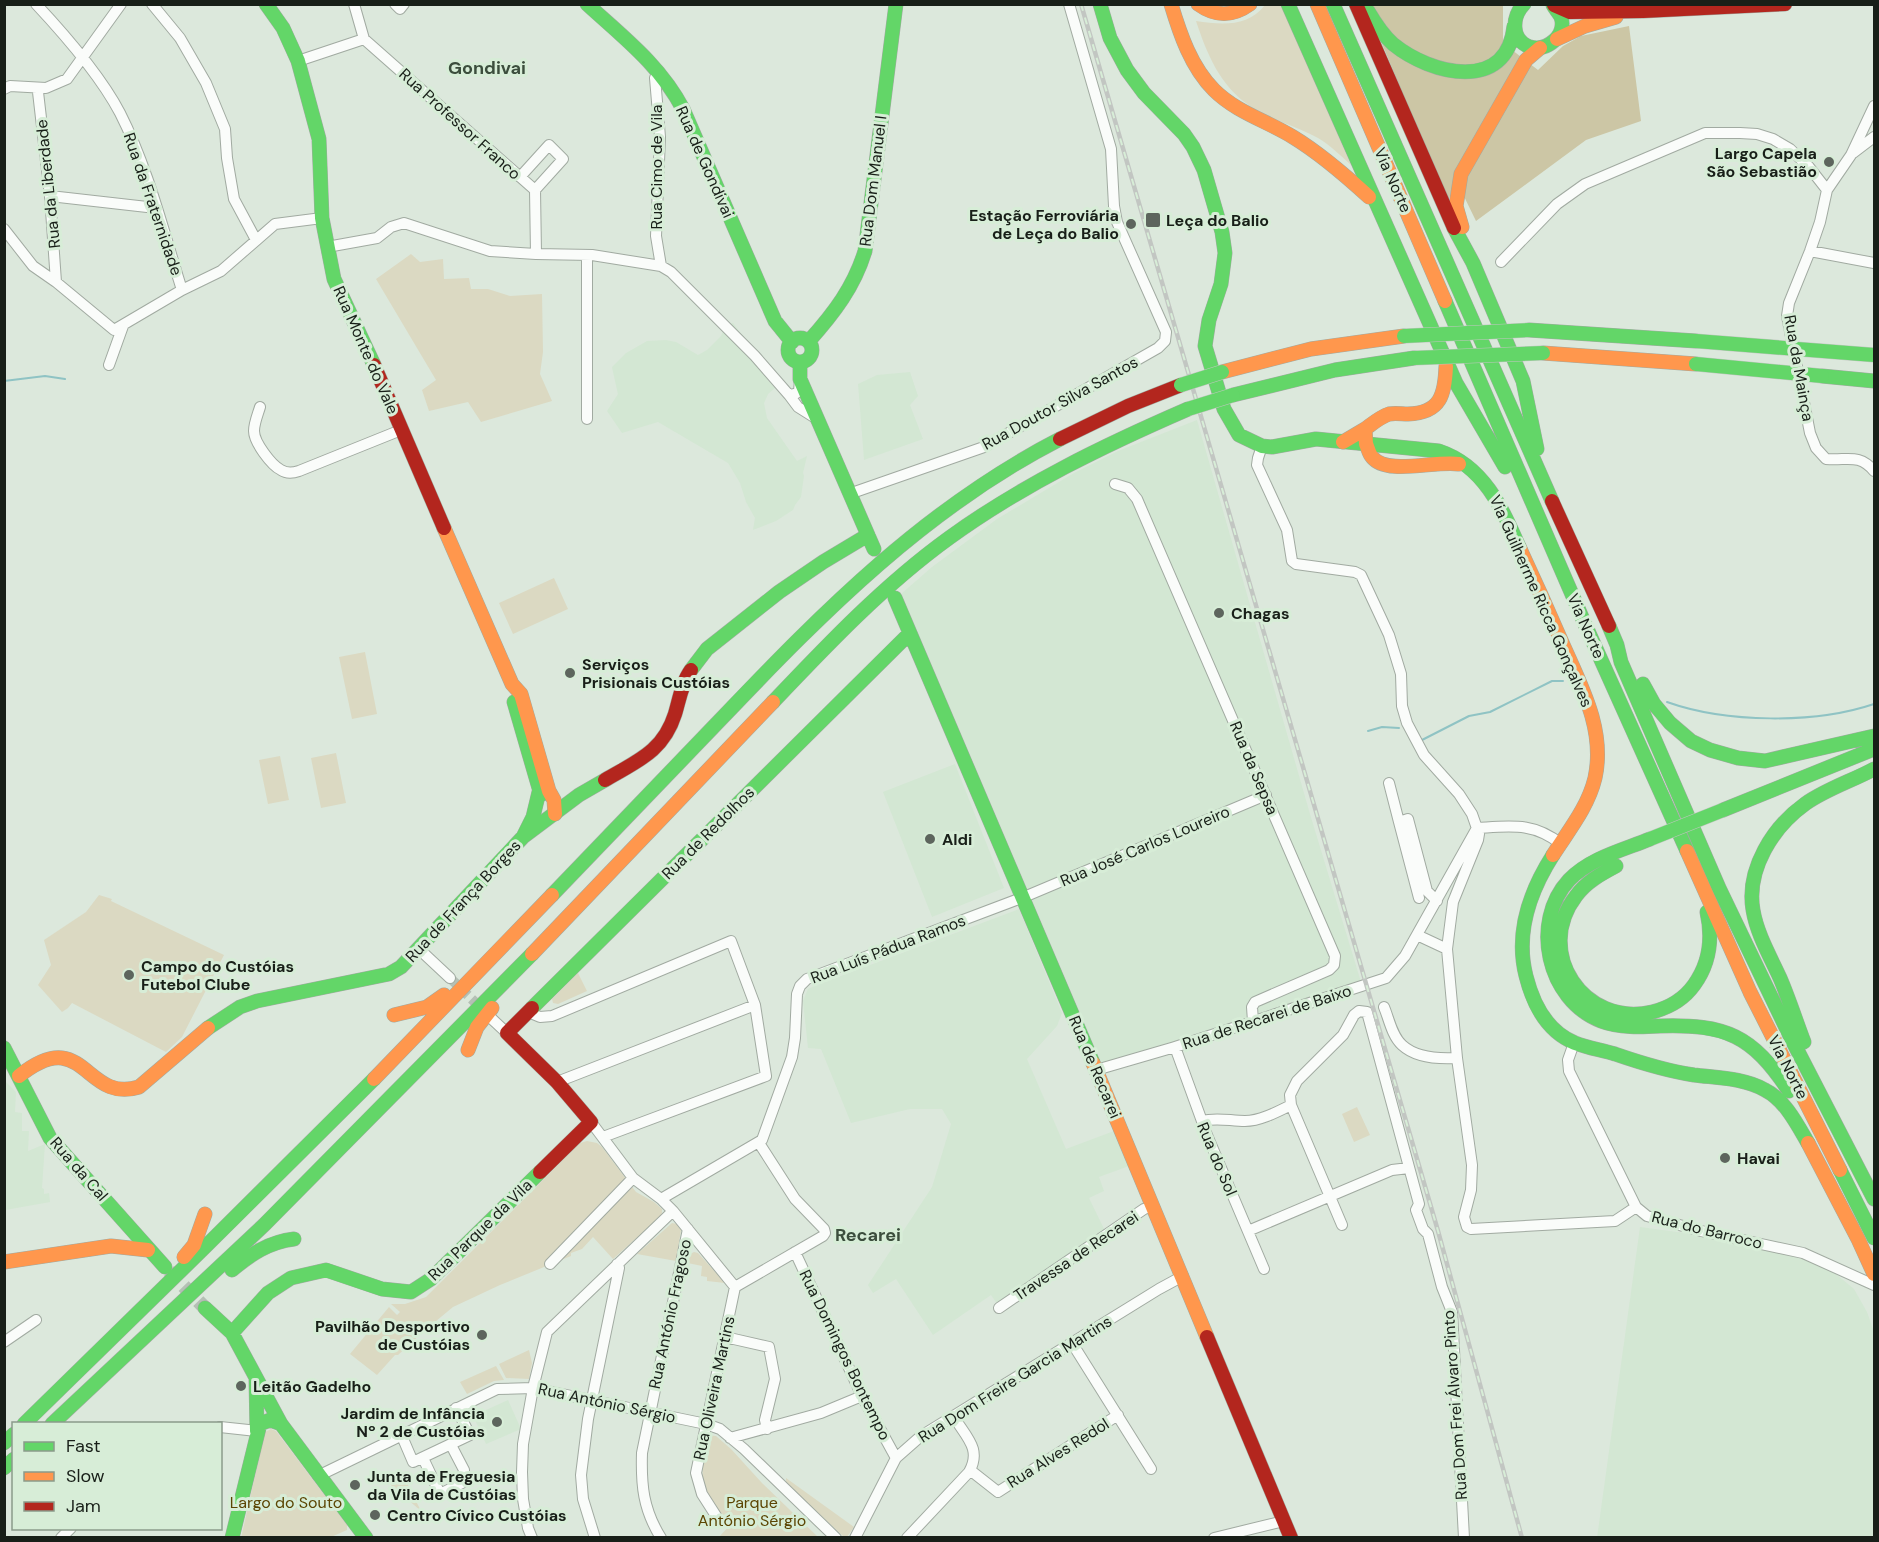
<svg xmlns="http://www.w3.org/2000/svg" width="1879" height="1542" font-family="'DM Sans',sans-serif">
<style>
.built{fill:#d3e7d3}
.green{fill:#dbd9c2}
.forest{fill:#ccc6a5}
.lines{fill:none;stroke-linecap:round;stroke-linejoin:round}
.stream{stroke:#8fc3c4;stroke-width:2}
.street-tunnel{stroke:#b5c0b5;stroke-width:10;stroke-dasharray:10 5;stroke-linecap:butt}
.secondary-tunnel{stroke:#b5c0b5;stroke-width:14;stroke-dasharray:14 7;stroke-linecap:butt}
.street-casing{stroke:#a1aaa1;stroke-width:12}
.fast-casing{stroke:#a1aaa1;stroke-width:15}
.slow-casing{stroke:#a1aaa1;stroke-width:15}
.jam-casing{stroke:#a1aaa1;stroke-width:15}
.street{stroke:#fafcfa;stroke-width:10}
.fast{stroke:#63d668;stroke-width:14}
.slow{stroke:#ff974d;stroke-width:14}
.jam{stroke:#b3261e;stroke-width:14}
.rail-casing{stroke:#c2c6c2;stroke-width:4.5}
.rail{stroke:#d7edd7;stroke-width:2;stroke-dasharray:7;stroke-linecap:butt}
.fast-bridge-casing{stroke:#c0c6c0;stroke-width:15;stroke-linecap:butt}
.fast-bridge{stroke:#63d668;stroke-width:14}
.poi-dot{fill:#5d655d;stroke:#d7edd7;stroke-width:2}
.labels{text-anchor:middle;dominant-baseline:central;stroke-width:6;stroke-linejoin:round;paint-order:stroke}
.street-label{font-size:16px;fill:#181f18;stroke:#d7edd7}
.poi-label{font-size:16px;font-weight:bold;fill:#181f18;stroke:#d7edd7;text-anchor:start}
.park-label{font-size:16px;fill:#5b4503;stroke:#d7edd7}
.neighbourhood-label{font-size:18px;font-weight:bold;fill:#3c4e3d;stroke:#d7edd7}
</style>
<rect width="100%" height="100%" fill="#dce8dc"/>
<path class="built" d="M733 323 762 361 768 380 775 388 768 394 764 403 767 418 797 461 807 456 803 473 804 476 801 497 795 505 793 510 776 521 753 530 755 518 746 502 740 483 728 463 658 422 622 433 607 411 618 394 612 367 626 353 647 341 666 340 676 342 698 355 707 350 721 336 726 325Z
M910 372 918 396 910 405 923 439 864 460 858 384 877 375Z
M1197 420 1310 814 1361 982 1102 1065 901 594 932 567 997 519 1074 473 1118 451Z
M955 764 1004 888 932 917 883 792Z
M1019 909 1062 1013 1057 1026 1027 1059 1066 1149 1114 1131 1129 1166 1099 1177 1104 1191 1089 1198 1106 1233 998 1305 991 1295 933 1335 896 1279 873 1293 868 1285 932 1187 951 1124 942 1109H910L851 1123 821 1049 808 1048 803 1001 808 989 814 986Z
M5 1081 16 1092 15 1112 22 1113V1131H29L28 1151 45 1144 42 1188 44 1189V1194L49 1193 50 1202 5 1210Z
M1640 1227 1754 1242 1773 1246 1831 1270 1854 1289 1867 1312 1874 1332V1537L1597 1538Z
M508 1400 521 1429 486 1444 473 1416Z"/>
<path class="green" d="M1265 5H1282L1351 165C1340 155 1330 145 1318 138 1296 126 1270 120 1250 106 1220 86 1207 54 1196 21 1222 25 1248 27 1265 5Z
M411 254 420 262 443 259 444 279 469 278 471 289H488L510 296 542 294 543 352 540 374 552 401 481 422 468 402 429 411 422 390 436 380 376 279Z
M554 578 568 609 513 634 499 603Z
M365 652 377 714 352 719 339 657Z
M336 753 346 803 321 808 311 758Z
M280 756 289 800 268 804 259 760Z
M99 895 112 899 111 901 224 955 182 1037 166 1052 72 1003 68 1008 62 1012 38 985 51 965 44 940 86 912Z
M578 973 587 991 558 1004 553 1003 552 999Z
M1357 1107 1370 1135 1354 1142 1342 1114Z
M587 1141 597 1143 602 1147 636 1192 654 1202 662 1209V1213L659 1218 613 1259 593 1237 582 1249 571 1253V1256L500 1285 453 1307 424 1331 398 1355H395L377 1375 350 1354 389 1307 397 1315 400 1312 391 1304H405L426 1297 580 1143Z
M672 1223 677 1224 681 1230 676 1261 637 1254Z
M694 1252 698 1253 725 1283 707 1281V1277L701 1276 702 1266 683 1262 688 1255Z
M529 1350 532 1363 529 1379 506 1378 499 1364Z
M496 1366 504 1380 494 1381 467 1394 460 1382Z
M271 1429 276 1431 347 1525V1530L331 1537 241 1538 265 1432Z
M708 1435 716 1436 731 1449 762 1483 818 1537H719L730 1525C700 1489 698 1480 708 1435Z
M401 1471 421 1511 385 1480Z
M786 1478 854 1527 847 1537H844L786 1483Z"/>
<path class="forest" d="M1366 5H1503V43L1538 70 1563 46 1581 36 1629 26 1641 121 1586 140 1476 221 1455 178 1448 203Z"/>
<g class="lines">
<path class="stream" d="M4 381 45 376 65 379
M1667 702C1726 723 1815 724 1874 704
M1368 731 1382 727 1399 728
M1422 740 1469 716 1490 712 1552 681H1563"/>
<path class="street-tunnel" d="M450 978 482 1009"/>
<path class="secondary-tunnel" d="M169 1271 205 1308"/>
<defs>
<path id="street" d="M36 4C65 35 100 75 120 113 148 168 163 230 182 290
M152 4 180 38 206 83 225 129 227 158 234 199 256 240
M354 4 364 39 535 190 536 254
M395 4 400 9 404 4
M298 61 364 39
M658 70 655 78 660 137 656 236 661 266
M41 88 38 92 50 196 56 282
M4 89 10 86 46 88 67 79 121 4
M1874 106 1851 155 1827 190 1820 222 1810 251 1789 303 1787 316 1810 433 1816 448 1826 459C1847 461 1859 453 1874 471
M1853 153 1874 137
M520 177 549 145 563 159 535 190
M50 196 156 208
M4 229 33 266 56 282 114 330 182 290 221 271 275 224 322 218
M327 247 377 238 391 227 404 223 490 251 536 254 592 255 661 266 671 272 755 356 789 395 795 394 799 391 800 380
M1810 251 1874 263
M587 255V419
M1501 262 1557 204 1585 184 1705 133H1740L1757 134 1773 139 1790 149 1809 167 1827 190
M109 365 123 326
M789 395 798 407 817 419
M260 407C258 414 254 423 254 431 254 442 271 465 281 470 287 474 293 473 299 471L401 430
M1262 446 1258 458 1257 465 1287 530 1292 561 1296 564 1355 572 1361 575 1389 635 1401 674 1402 706 1407 723 1424 755 1459 794 1472 814 1479 834 1478 840 1453 902 1447 949 1457 1058 1472 1165 1471 1190 1464 1217 1467 1227 1471 1229 1615 1221 1636 1207
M1115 484 1128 488 1137 499 1335 956 1334 965 1329 970 1255 1002 1252 1007 1253 1021
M849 494 984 447 1158 348 1165 341 1166 332 1117 222 1114 206 1111 149 1069 4
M1389 783 1399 822 1408 819 1427 891 1437 901
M1399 822 1419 898
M1417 935 1447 949
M419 949 450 978
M1384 1007C1389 1019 1392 1036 1402 1045 1416 1058 1440 1059 1457 1058
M528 1012 540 1017 552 1016 731 941 755 1005 766 1076 603 1137
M492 1019 507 1033
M1574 1043 1568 1060 1569 1071 1636 1207 1647 1216 1701 1231 1803 1253 1874 1285
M1175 1047 1207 1135 1264 1269
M1096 1070 1175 1047 1386 978 1405 956 1477 828C1511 826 1533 822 1561 844
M557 1082 755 1005
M1202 1121C1217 1117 1230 1121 1245 1121 1260 1121 1277 1112 1291 1105
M591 1122 633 1178 661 1199 673 1211 735 1287 823 1236 825 1233 824 1229 795 1199 759 1143
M661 1199 762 1140 792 1057 795 1038 797 994 800 986 807 979 1024 897 1266 795
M1342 1225 1291 1105 1290 1095 1297 1081 1343 1035 1354 1015 1359 1011 1367 1012 1419 1204 1416 1210 1423 1229 1428 1234 1442 1287 1452 1312 1464 1538
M1248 1231 1392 1170 1409 1168
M795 1252 862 1396 896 1458
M550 1264 633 1178
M999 1308 1144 1209 1153 1206
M725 1337 769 1347 775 1379 765 1420 767 1429
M4 1342 36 1320
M1072 1343 1151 1469
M220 1427 257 1431
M401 1434 413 1462 470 1435 456 1408
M730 1438 821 1413 862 1396
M423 1458 440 1494 462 1483 464 1470 451 1445
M970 1470 998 1492 1118 1415
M318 1476 497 1389 533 1388 706 1424 720 1429 744 1449 836 1538
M718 1519 702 1494 696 1473 735 1287
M61 1538 71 1528
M532 1538 528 1528 523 1499 522 1472 523 1444 533 1388 547 1332 673 1211
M595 1538 583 1499 581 1475 588 1419 619 1268 617 1264
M661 1538C643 1509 641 1485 642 1453L688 1229
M855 1538 896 1458 921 1436 1159 1289 1183 1276
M907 1538 969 1472C982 1449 966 1437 954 1417
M1214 1538 1284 1521"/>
<path id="fast" d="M266 4 283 28 298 61 319 139 322 218 334 279 374 365
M587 4C623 37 660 65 683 109L775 321 792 342
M1100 4 1110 38 1127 70 1144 93 1184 134 1193 147 1204 170 1222 232 1225 253 1221 284 1209 320 1205 346 1224 409 1239 435 1262 446 1272 447 1316 439 1439 451C1484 466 1502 508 1520 549
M1288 4 1456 383 1505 467
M1333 4 1552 501
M1524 4C1512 16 1510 40 1530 47 1547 52 1567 35 1561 17 1559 13 1555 9 1553 5
M1368 11C1375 23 1383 35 1393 44 1431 75 1507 93 1514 26
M1454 228 1473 263 1523 381 1537 449
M1445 301 1584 622 1687 851
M1529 330 1696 341
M788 350a12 12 0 1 1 24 0a12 12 0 1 1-24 0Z
M809 341C834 313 854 287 865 251L896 4
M800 363V379L874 549
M1822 376 1874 381
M1233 395 1335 370 1414 358
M895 598 1093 1063
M1609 626 1617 645 1621 662 1719 888 1791 1038 1874 1199
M691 670 707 649 779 592 823 562 868 535
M1643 684 1654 704 1670 723 1691 741 1710 750 1738 758 1765 761 1874 736
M514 702 541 795
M773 702C828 644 884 585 949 538 1022 485 1105 445 1188 409
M1723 810 1874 749
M523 837 533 817 539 792
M1650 839C1623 850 1590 858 1569 880 1530 922 1547 1000 1601 1021 1619 1028 1641 1027 1660 1026 1726 1024 1752 1035 1789 1091
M1553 855C1530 891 1515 933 1526 976 1533 1004 1546 1031 1575 1043 1588 1048 1602 1050 1615 1054 1641 1063 1667 1071 1694 1075 1718 1078 1744 1078 1765 1090 1785 1100 1797 1124 1808 1143
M1616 866C1601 874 1586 882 1576 896 1533 952 1584 1028 1652 1012 1668 1008 1684 999 1694 985 1710 963 1713 939 1707 912
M552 895C609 836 665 777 722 718 825 610 926 508 1060 439
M532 1008 910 633
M208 1028 240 1007 257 1001 389 974 401 967 523 837 579 795 605 780
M1804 1042C1796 1021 1789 999 1780 978 1770 956 1757 934 1753 910 1746 869 1773 827 1805 804 1826 789 1852 781 1874 769
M4 1048 50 1138 165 1267
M1840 1170 1874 1238
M232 1270C251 1254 269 1242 294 1239
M205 1308 232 1333 281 1424 366 1538
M232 1333 268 1293 291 1278 326 1270 382 1289 411 1292 431 1279 540 1172
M256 1379 257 1431
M24 1424 206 1246 374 1079
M52 1424 264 1225 532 954
M4 1443 14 1434
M4 1468 14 1459
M232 1538 260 1424 270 1420 281 1424"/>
<path id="slow" d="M1171 4C1180 34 1191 67 1214 90 1236 112 1267 121 1293 137 1321 154 1345 175 1369 197
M1198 4C1216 17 1232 17 1250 4
M1317 4 1445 301
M1557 39 1585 26 1616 17
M1462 227 1456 206 1461 174 1526 60 1540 48
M1543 353 1696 364
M1222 372 1311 349 1404 336
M1343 442 1365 429
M1366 444C1368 448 1369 454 1372 457 1387 476 1436 460 1459 464
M1366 444 1365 429C1372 424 1380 417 1389 414 1395 413 1402 414 1408 414 1441 413 1445 394 1446 366
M444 528 512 684 521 694 549 791 554 800 555 814
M1520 549C1534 579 1547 608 1560 638 1579 682 1606 728 1595 778 1588 807 1569 830 1553 855
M1687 851 1750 992 1840 1170
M532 954 773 702
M394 1015 427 1007 444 995
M468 1050 477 1027 492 1008
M1093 1063 1207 1337
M19 1076C85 1023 84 1104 139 1087L208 1028
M374 1079 552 895
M1808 1143 1858 1239 1874 1274
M184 1257 194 1245 205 1214
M4 1262 111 1246 148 1250"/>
<path id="jam" d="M1356 4 1454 228
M1554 5 1570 12 1643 11 1785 4
M374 365 444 528
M1060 439 1128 406 1181 385
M1552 501 1609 626
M605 780C637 761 663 752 675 714 679 701 682 682 691 670
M532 1008 507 1033 557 1082 591 1122 540 1172
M1207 1337 1291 1538"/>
</defs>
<use href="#street" class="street-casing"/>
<use href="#fast" class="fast-casing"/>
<use href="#slow" class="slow-casing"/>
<use href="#jam" class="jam-casing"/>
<use href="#street" class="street"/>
<use href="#fast" class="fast"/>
<use href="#slow" class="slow"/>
<use href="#jam" class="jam"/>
<defs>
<path id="rail" d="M1081 4 1438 1231 1522 1538"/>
</defs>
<use href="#rail" class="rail-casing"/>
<use href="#rail" class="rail"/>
<defs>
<path id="fast-bridge" d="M1404 336 1529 330
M1696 341 1874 355
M1414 358 1543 353
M1696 364 1822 376
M1181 385 1222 372
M1188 409 1233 395
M1650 839 1723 810"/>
</defs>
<use href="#fast-bridge" class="fast-bridge-casing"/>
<use href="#fast-bridge" class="fast-bridge"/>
</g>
<g class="poi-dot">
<circle cx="1829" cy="162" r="6"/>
<rect x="1145" y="212" width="16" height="16" rx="3"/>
<circle cx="1131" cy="224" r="6"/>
<circle cx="1219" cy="613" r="6"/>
<circle cx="570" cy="673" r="6"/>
<circle cx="930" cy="839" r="6"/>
<circle cx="129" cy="975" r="6"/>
<circle cx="1725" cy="1158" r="6"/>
<circle cx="482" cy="1335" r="6"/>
<circle cx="241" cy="1386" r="6"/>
<circle cx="497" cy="1422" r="6"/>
<circle cx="355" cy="1485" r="6"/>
<circle cx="375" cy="1515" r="6"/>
</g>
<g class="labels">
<g class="street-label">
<text transform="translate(460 124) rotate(42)">Rua Professor Franco</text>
<text transform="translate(705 162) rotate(66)">Rua de Gondivai</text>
<text transform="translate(656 167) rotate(-90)">Rua Cimo de Vila</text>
<text transform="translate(1393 180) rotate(66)">Via Norte</text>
<text transform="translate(873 181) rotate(-83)">Rua Dom Manuel I</text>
<text transform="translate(48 184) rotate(-96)">Rua da Liberdade</text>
<text transform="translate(153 204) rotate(71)">Rua da Fraternidade</text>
<text transform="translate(366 350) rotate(66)">Rua Monte do Vale</text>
<text transform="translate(1799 368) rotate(80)">Rua da Mainça</text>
<text transform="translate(1060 403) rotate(-29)">Rua Doutor Silva Santos</text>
<text transform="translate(1541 601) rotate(66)">Via Guilherme Ricca Gonçalves</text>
<text transform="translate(1586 626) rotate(66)">Via Norte</text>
<text transform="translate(1254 768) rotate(67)">Rua da Sepsa</text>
<text transform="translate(708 833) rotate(-45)">Rua de Redolhos</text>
<text transform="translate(1145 846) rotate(-23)">Rua José Carlos Loureiro</text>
<text transform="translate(463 901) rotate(-47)">Rua de França Borges</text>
<text transform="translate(888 949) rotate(-21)">Rua Luís Pádua Ramos</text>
<text transform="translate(1267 1017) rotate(-18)">Rua de Recarei de Baixo</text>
<text transform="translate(1095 1067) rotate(67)">Rua de Recarei</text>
<text transform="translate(1788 1067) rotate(63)">Via Norte</text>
<text transform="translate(1217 1159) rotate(67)">Rua do Sol</text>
<text transform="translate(79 1169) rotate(49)">Rua da Cal</text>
<text transform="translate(480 1230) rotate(-44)">Rua Parque da Vila</text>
<text transform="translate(1707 1230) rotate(14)">Rua do Barroco</text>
<text transform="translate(1076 1256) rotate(-34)">Travessa de Recarei</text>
<text transform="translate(670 1314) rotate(-78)">Rua António Fragoso</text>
<text transform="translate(845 1355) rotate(64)">Rua Domingos Bontempo</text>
<text transform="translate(1015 1379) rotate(-32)">Rua Dom Freire Garcia Martins</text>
<text transform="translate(714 1388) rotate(-78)">Rua Oliveira Martins</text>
<text transform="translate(607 1403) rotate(12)">Rua António Sérgio</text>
<text transform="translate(1455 1405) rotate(-94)">Rua Dom Frei Álvaro Pinto</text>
<text transform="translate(1058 1453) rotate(-32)">Rua Alves Redol</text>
</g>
<g class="poi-label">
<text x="1817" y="153" text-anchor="end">Largo Capela<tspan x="1817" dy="18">São Sebastião</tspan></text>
<text x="1119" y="215" text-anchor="end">Estação Ferroviária<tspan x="1119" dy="18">de Leça do Balio</tspan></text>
<text x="1166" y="220">Leça do Balio</text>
<text x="1231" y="613">Chagas</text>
<text x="582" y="664">Serviços<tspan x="582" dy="18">Prisionais Custóias</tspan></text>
<text x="942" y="839">Aldi</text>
<text x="141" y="966">Campo do Custóias<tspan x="141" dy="18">Futebol Clube</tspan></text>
<text x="1737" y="1158">Havai</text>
<text x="470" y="1326" text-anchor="end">Pavilhão Desportivo<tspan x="470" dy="18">de Custóias</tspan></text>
<text x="253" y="1386">Leitão Gadelho</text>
<text x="485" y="1413" text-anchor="end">Jardim de Infância<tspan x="485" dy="18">Nº 2 de Custóias</tspan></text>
<text x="367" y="1476">Junta de Freguesia<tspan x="367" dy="18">da Vila de Custóias</tspan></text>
<text x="387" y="1515">Centro Cívico Custóias</text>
</g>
<g class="park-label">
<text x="286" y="1502">Largo do Souto</text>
<text x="752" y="1502">Parque<tspan x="752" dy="18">António Sérgio</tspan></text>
</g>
<g class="neighbourhood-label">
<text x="487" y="68">Gondivai</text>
<text x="868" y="1235">Recarei</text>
</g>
</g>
<rect width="1879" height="1542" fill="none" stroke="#181f18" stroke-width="12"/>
<rect x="12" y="1422" width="210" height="108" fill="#d7edd7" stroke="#8b9b8b" stroke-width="1.5"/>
<rect x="24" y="1442" width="30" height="9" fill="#63d668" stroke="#8b9b8b" stroke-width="1.5"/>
<text x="66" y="1452" font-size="18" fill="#181f18">Fast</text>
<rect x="24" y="1472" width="30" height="9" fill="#ff974d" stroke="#8b9b8b" stroke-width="1.5"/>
<text x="66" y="1482" font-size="18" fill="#181f18">Slow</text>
<rect x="24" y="1502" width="30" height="9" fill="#b3261e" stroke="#8b9b8b" stroke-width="1.5"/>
<text x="66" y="1512" font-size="18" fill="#181f18">Jam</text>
</svg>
